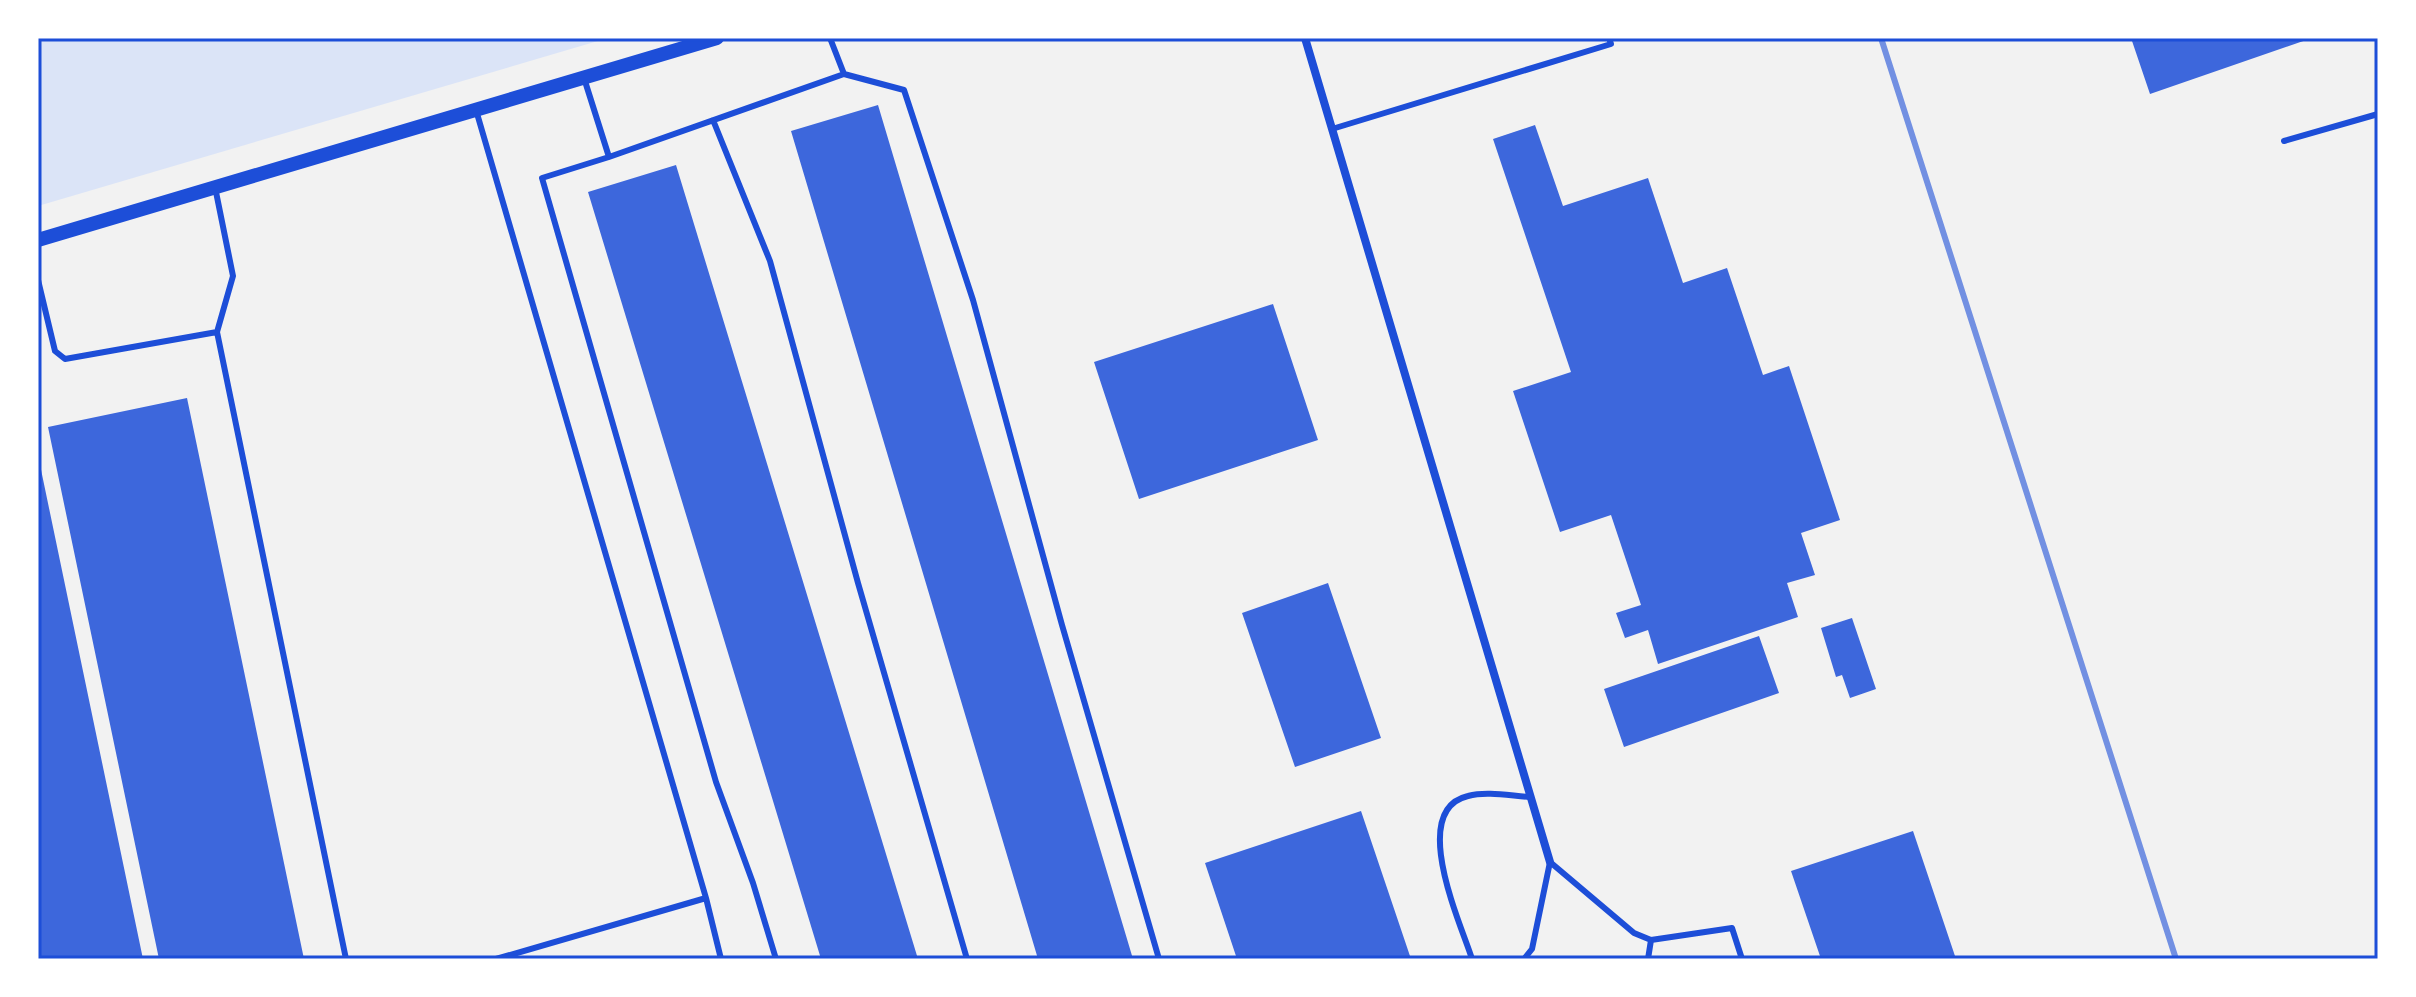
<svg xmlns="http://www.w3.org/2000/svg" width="2416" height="997" font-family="Karla,sans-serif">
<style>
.green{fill:#dbe4f7}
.building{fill:#3d67dc}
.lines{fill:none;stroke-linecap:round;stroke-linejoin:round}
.service{stroke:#1d4ed8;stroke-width:6}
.minor{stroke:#1d4ed8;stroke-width:8}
.tertiary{stroke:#1d4ed8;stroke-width:14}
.rail{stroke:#7290e2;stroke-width:6}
.neatline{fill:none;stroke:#1d4ed8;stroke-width:3}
</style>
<rect width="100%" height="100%" fill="#f2f2f2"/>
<path class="green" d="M38 38H608L38 206Z"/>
<path class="building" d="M2131 38H2312L2150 94Z
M878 105 1133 959H1038L791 131Z
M1535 125 1563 206 1648 178 1683 283 1727 268 1763 375 1789 366 1840 520 1801 533 1815 575 1787 583 1798 617 1658 664 1648 630 1625 638 1616 613 1641 605 1611 515 1560 532 1513 391 1571 372 1493 139Z
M676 165 918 959H821L588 192Z
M1273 304 1318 440 1139 499 1094 362Z
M187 398 304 959H159L48 427Z
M38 460H39L143 959H38Z
M1328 583 1381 738 1295 767 1242 613Z
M1852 618 1876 689 1850 698 1842 675 1836 677 1821 628Z
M1759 636 1779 693 1624 747 1604 689Z
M1361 811 1411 959H1237L1205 863Z
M1913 831 1956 959H1821L1791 871Z"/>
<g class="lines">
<path class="service" d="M830 38 844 74 904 90 973 300 1062 625 1159 959
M584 78 609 157 542 178 716 782 753 883 776 959
M476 110 706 898 496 959
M713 120 770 261 858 583 967 959
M1332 129 1611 44 1609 38
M2284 141 2378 114
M609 157 844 74
M215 187 233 276 217 332 346 959
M38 280 55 351 65 359 217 332
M706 898 721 959
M1472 959C1461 924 1408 810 1468 796 1487 791 1511 796 1530 797
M1524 959 1532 949 1550 862 1634 933 1651 940 1732 928 1742 959
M1648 959 1651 940"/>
<path class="minor" d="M1305 38 1550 862"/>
<path class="tertiary" d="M38 240 717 38"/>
<path class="rail" d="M1881 38 2176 959"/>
</g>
<rect width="2416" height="997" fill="none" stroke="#ffffff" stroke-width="80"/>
<rect x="40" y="40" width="2336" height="917" class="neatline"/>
</svg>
